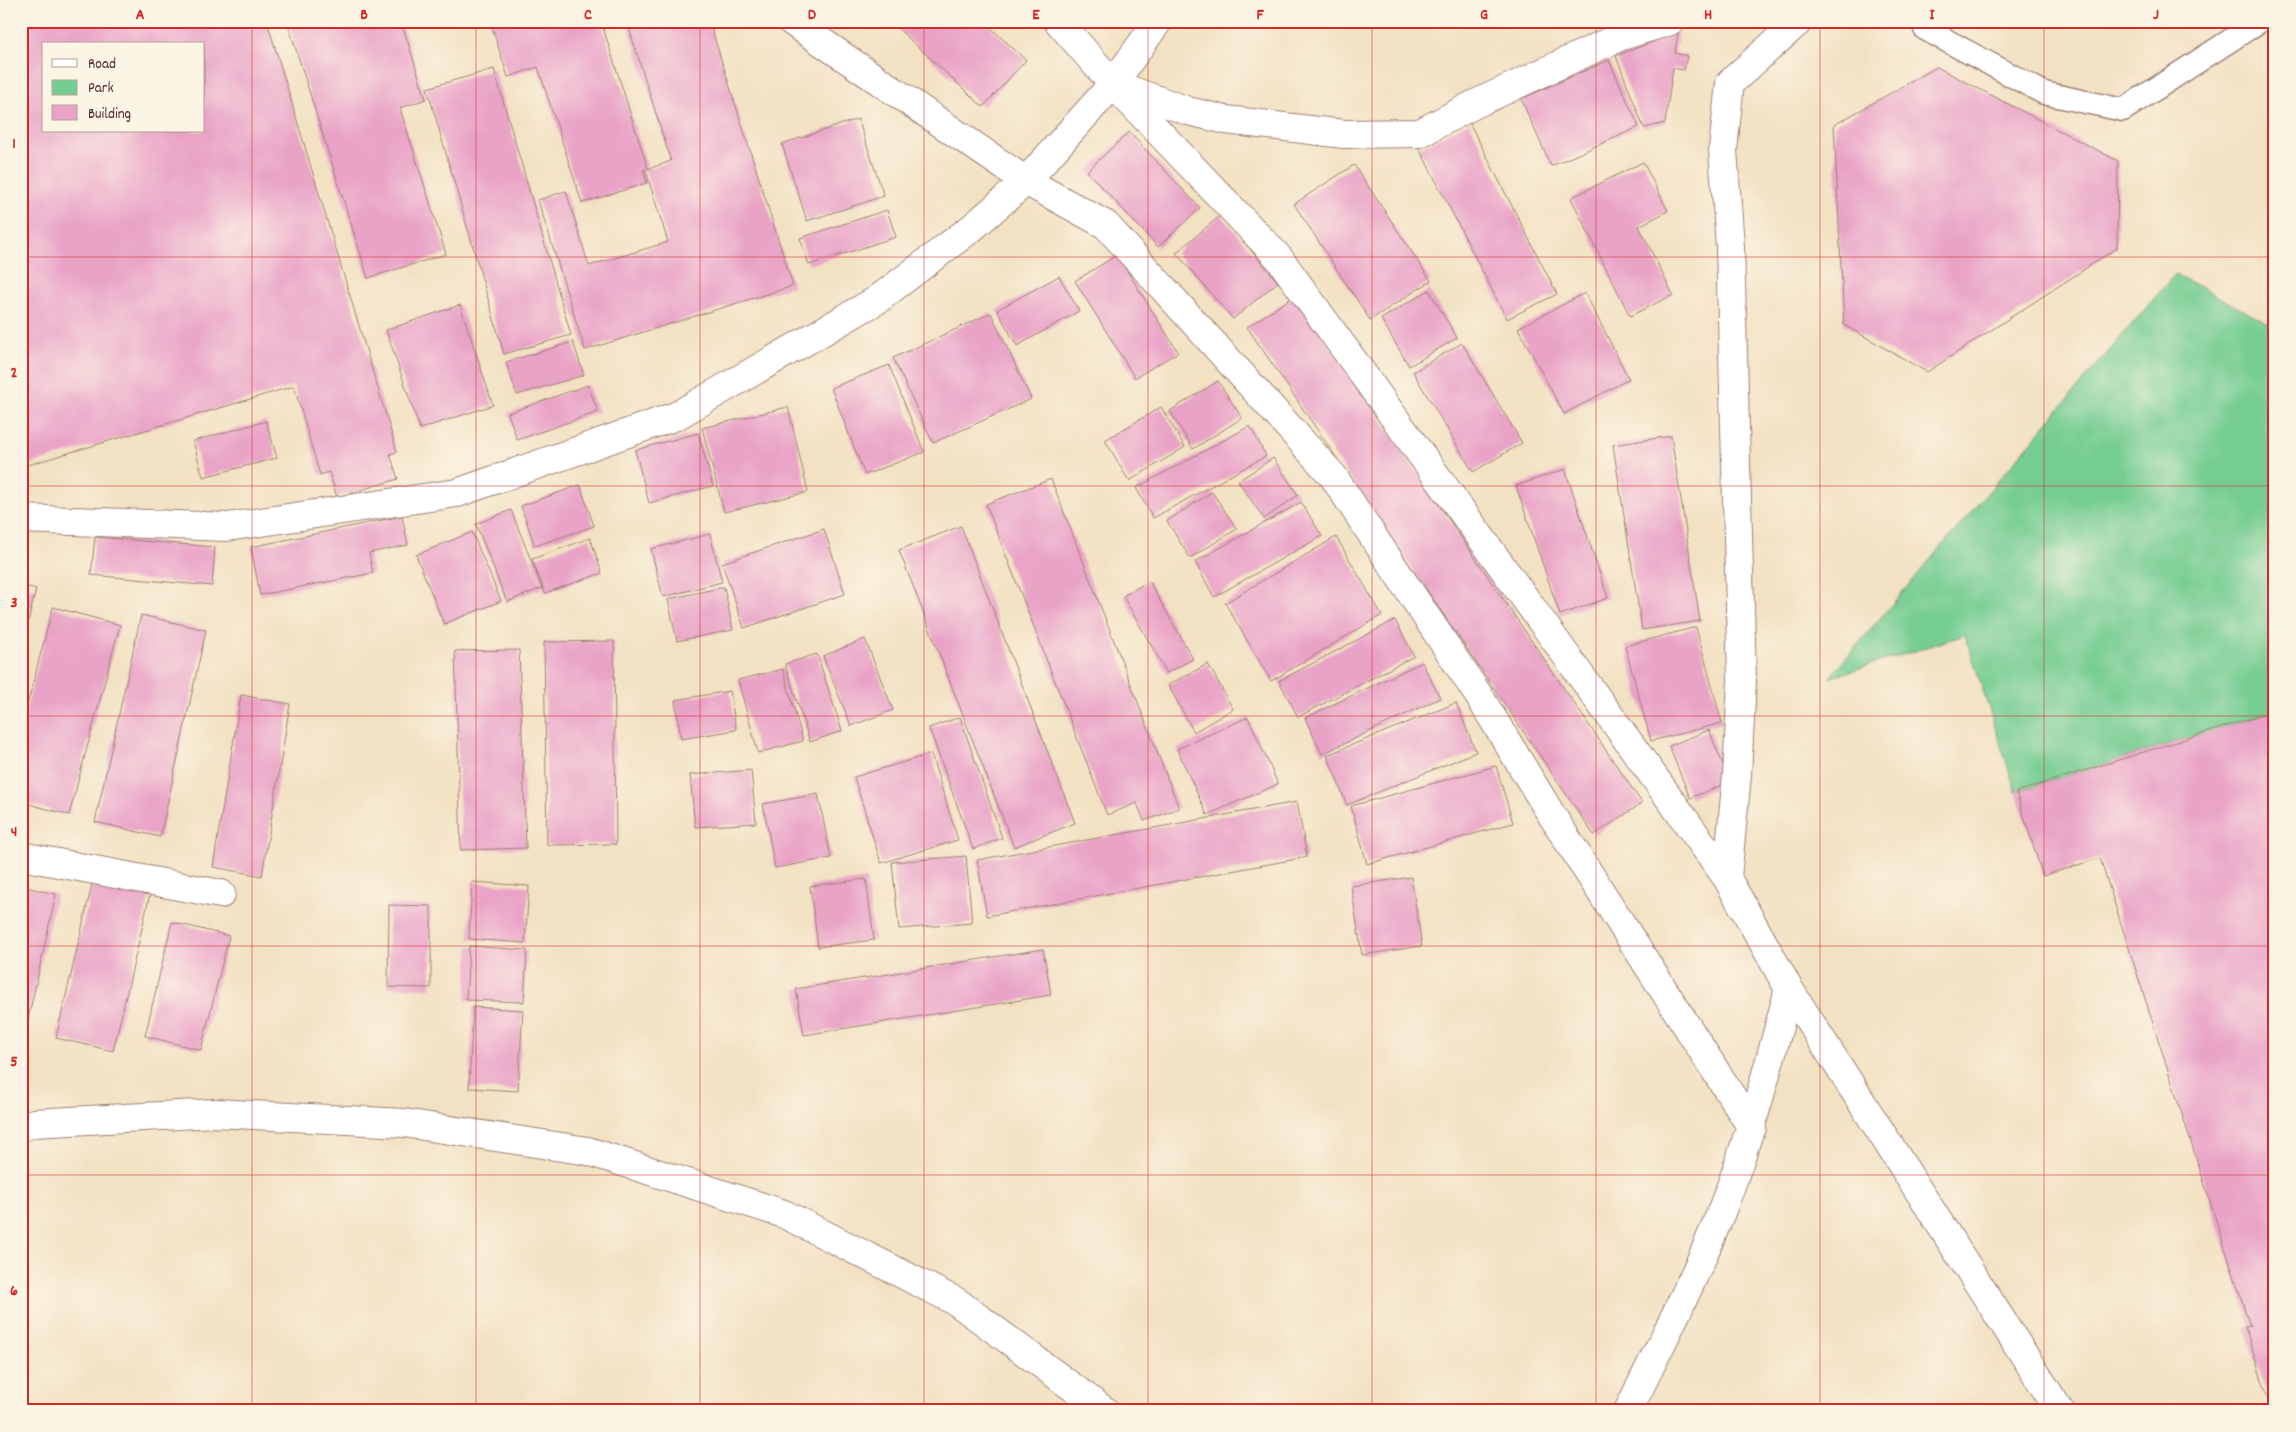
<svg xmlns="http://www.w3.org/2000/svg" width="2296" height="1432" font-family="Dekko,sans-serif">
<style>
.green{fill:#76cd93;stroke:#60765f}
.building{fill:#e9a3c7;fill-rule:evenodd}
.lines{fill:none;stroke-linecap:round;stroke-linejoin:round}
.service-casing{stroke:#9e8076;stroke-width:25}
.minor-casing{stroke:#9e8076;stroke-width:30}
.service{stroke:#fff;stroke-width:22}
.minor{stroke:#fff;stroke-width:28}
.grid{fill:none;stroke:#d62828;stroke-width:1;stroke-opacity:0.55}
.neatline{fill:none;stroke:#d62828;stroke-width:2}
.grid-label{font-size:16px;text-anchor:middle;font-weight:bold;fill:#d62828}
</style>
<rect width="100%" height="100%" fill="#fcf5e5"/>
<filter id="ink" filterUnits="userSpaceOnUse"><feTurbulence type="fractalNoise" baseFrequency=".02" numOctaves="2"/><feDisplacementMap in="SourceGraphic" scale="10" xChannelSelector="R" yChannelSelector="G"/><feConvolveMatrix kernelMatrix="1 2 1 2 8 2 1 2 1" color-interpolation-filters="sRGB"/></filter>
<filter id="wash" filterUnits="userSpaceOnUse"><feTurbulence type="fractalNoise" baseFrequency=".0096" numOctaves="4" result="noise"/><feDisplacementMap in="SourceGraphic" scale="20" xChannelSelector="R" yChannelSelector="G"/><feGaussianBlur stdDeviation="1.12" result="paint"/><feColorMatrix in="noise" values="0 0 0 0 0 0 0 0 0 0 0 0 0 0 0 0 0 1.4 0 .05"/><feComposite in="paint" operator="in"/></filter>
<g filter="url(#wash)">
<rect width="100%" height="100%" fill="#f2e1c2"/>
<path class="green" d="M2175 274 2275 327V711L2016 792 1965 635 1829 678Z"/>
<g id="blocks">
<path class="building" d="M21 21H267L397 452 390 454 398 479 337 497 329 472 320 475 294 386 21 467ZM44 44H204V131H44Z
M287 21H401L426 99 400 108 446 254 368 278Z
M490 21H601L648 169 671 161 627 22 709 21 793 286 585 350 538 200 566 191 589 266 668 242 645 169 643 170 647 183 582 203 538 67 508 77Z
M890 21H983L1026 60 983 107Z
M1678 32 1675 53 1687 56 1684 70 1673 68 1665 123 1644 128 1616 56Z
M1609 60 1639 127 1551 166 1521 99Z
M1937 67 2118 161 2117 248 1927 372 1844 325 1834 125Z
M494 69 571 335 504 354 427 88Z
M858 119 884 196 807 221 782 144Z
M1469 122 1557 294 1507 319 1419 148Z
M1129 132 1200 208 1158 247 1087 171Z
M1643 162 1668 211 1639 226 1673 295 1630 316 1571 198Z
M1354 165 1431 281 1370 320 1294 204Z
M887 210 896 237 809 265 800 238Z
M1221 215 1278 282 1233 319 1176 253Z
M1117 255 1178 352 1135 378 1075 281Z
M1059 276 1079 311 1017 346 997 310Z
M1429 290 1457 338 1409 366 1381 319Z
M1585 293 1629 379 1564 414 1518 328Z
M1296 295 1642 803 1594 835 1247 327Z
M460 305 493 405 420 429 386 330Z
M991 313 1031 399 933 443 893 358Z
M573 342 584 375 517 395 506 362Z
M1462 343 1522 443 1473 472 1413 372Z
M889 365 924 452 865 475 831 388Z
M1218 381 1242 418 1193 449 1170 411Z
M588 385 598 412 517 440 508 413Z
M788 407 808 492 724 512 702 428Z
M1161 407 1185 447 1129 481 1105 440Z
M266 421 277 458 203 477 193 441Z
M1250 426 1266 456 1153 518 1136 488Z
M698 433 713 486 649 503 635 450Z
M1671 436 1700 621 1642 630 1613 445Z
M1273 458 1298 495 1264 519 1238 481Z
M1565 469 1608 598 1560 615 1516 486Z
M1051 479 1179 808 1144 821 1137 803 1107 815 986 504Z
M580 485 594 526 535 546 521 506Z
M1212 492 1237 529 1190 558 1167 521Z
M1301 502 1322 536 1214 597 1195 562Z
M511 510 542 588 507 602 476 524Z
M402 516 408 545 369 553 373 573 260 595 251 547Z
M961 526 1075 823 1014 847 899 550Z
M824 529 845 594 744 628 722 563Z
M472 532 501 601 444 624 416 555Z
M710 534 722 582 663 597 651 549Z
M95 537 215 547 212 586 91 575Z
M1336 537 1382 615 1271 681 1225 603Z
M590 538 602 573 545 593 532 559Z
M1149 581 1193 659 1167 673 1123 596Z
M21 585 36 589 22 647H21Z
M724 587 733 630 677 641 668 599Z
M53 607 120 625 69 815 21 802V728Z
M141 615 206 630 160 837 95 822Z
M1395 620 1414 656 1298 717 1279 681Z
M1696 627 1722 723 1651 741 1625 646Z
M865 639 893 710 851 726 823 656Z
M614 641 616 844 547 845 544 642Z
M519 650 526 848 461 850 455 651Z
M817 654 842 731 810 742 785 664Z
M1422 662 1440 698 1322 754 1305 718Z
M1208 664 1233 709 1194 732 1168 685Z
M783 669 803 741 758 753 738 680Z
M730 691 736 730 681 739 675 700Z
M241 695 290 704 262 876 213 867Z
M1456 703 1476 752 1347 805 1327 755Z
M2275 711V1411H2272L2245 1327 2250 1326 2100 858 2043 876 2016 792Z
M960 717 1002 838 973 849 929 728Z
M1248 717 1278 784 1207 815 1177 749Z
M1709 730 1730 782 1690 798 1669 746Z
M931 754 958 840 881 863 854 777Z
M1496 766 1513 823 1367 864 1351 806Z
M751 770 756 823 695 827 690 775Z
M818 794 831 858 775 868 763 804Z
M1297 802 1307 857 987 916 977 860Z
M966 856 972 923 899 929 892 862Z
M1411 877 1422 946 1362 955 1351 886Z
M866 879 874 940 818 947 810 886Z
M93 881 150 894 113 1051 56 1038Z
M472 882 529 886 525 943 469 939Z
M21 886 56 894 22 1046H21Z
M389 905 431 906V988L388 987Z
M172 922 229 936 201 1050 145 1036Z
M469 946 527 950 524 1002 466 1000Z
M1043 949 1051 995 804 1035 796 989Z
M473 1007 523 1010 518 1091 469 1088Z"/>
</g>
</g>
<g filter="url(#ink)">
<use href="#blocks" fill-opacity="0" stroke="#9e8076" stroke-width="1"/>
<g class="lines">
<defs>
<path id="service" d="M1925 29 2044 93 2123 110 2260 21"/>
<path id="minor" d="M791 21 1026 181 1106 225 1333 476 1479 696 1551 814 1752 1128
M1058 21 1113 84 1279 258 1727 878 1789 989 2060 1411
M1119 86 1188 111 1226 120 1344 134 1420 133 1473 105 1621 36 1670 21
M21 519 227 527 457 493 676 416 877 300 973 227 1026 181 1113 84 1158 21
M21 856 221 894
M1727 878 1737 775 1742 680 1730 246 1723 150 1730 83 1799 21
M21 1127 34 1123 215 1113 404 1123 588 1151 784 1214 957 1302 1105 1411
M1628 1411C1657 1352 1688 1293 1713 1232 1746 1154 1767 1071 1789 989"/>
</defs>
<use href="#service" class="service-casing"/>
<use href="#minor" class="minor-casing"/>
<use href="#service" class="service"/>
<use href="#minor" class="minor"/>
</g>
</g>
<path class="grid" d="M252 21V1411M476 21V1411M700 21V1411M924 21V1411M1148 21V1411M1372 21V1411M1596 21V1411M1820 21V1411M2044 21V1411M21 257H2275M21 486H2275M21 716H2275M21 946H2275M21 1175H2275"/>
<rect width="2296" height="1432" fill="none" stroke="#fcf5e5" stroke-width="55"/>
<rect x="42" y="42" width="162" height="90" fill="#fcf5e5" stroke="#b59f9b"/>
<rect x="52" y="59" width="25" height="8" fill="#ffffff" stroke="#b59f9b"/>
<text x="88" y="68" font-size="15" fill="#4a1f2b">Road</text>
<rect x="52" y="80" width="25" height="15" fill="#76cd93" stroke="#b59f9b"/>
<text x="88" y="92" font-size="15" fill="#4a1f2b">Park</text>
<rect x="52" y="105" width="25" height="15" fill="#e9a3c7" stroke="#b59f9b"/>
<text x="88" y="118" font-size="15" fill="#4a1f2b">Building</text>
<rect x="28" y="28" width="2240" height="1376" class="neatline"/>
<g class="grid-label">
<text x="140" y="19">A</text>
<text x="364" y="19">B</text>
<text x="588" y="19">C</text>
<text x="812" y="19">D</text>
<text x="1036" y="19">E</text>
<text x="1260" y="19">F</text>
<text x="1484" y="19">G</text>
<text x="1708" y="19">H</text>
<text x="1932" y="19">I</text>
<text x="2156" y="19">J</text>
<text x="14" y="148">1</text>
<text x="14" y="377">2</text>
<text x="14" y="607">3</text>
<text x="14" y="836">4</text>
<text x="14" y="1066">5</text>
<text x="14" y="1295">6</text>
</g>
</svg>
